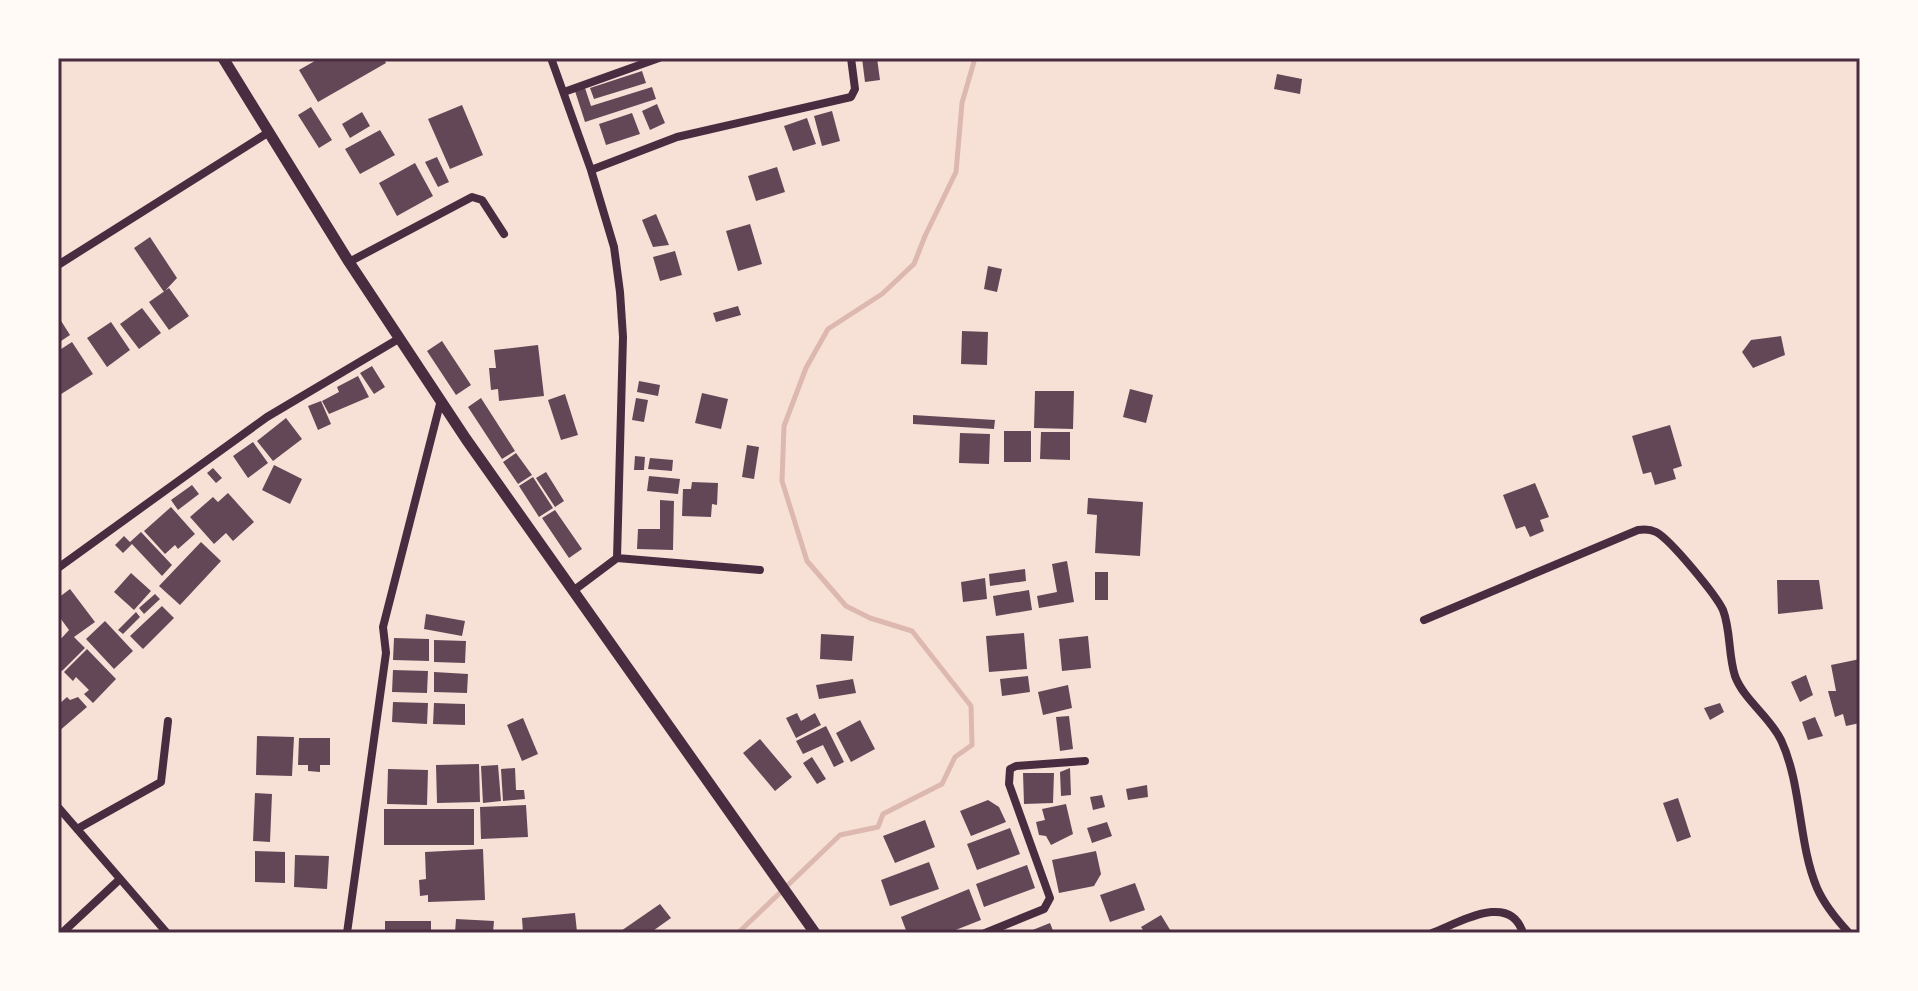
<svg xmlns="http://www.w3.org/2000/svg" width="1918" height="991" font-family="'Sofia Sans Condensed',sans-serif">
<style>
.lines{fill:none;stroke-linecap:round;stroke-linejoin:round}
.stream{stroke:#dcb8b0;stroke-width:5}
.building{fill:#644757}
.minor{stroke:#4a2c40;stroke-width:8}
.tertiary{stroke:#4a2c40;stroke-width:11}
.neatline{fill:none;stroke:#4a2c40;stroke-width:3}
</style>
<rect width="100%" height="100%" fill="#f7e1d7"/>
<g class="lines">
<path class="stream" d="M738 933 840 835 878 827 883 814 942 784 955 757 972 745 971 706 912 631 870 618 846 606 807 561 782 481 784 426 806 368 828 329 882 294 914 264 925 236 956 172 962 103 975 58"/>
</g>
<path class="building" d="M320 58H383L386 63 318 102 299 70Z
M862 58H877L880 80 865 82Z
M642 71 646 83 594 99 590 88Z
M1277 74 1302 79 1300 94 1274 89Z
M652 87 656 99 585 122 575 91 585 88 591 106Z
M657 104 665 123 650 130 642 111Z
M462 105 483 155 450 169 428 119Z
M311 107 332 140 319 148 298 115Z
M832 111 840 141 822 146 814 116Z
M362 112 370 126 350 138 342 124Z
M632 113 640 134 606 145 599 124Z
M807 118 816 144 793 151 784 126Z
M380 130 395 155 360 174 345 149Z
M437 157 449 182 438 187 425 162Z
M415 163 433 196 397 216 379 183Z
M777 167 785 192 756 201 748 176Z
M656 214 669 245 653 247 642 220Z
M750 224 762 264 738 271 726 231Z
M150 237 177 278 164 292 134 248Z
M675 251 682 275 660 281 653 257Z
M988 266 1002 269 997 292 984 289Z
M169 288 189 316 169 330 149 302Z
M738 306 741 315 716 322 713 313Z
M142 308 161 333 139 349 120 324Z
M58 316 70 335 58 343Z
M111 322 130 350 107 367 87 338Z
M962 331 988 332 987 365 961 364Z
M1781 336 1785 355 1753 368 1742 352 1751 340Z
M442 341 471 385 456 395 427 351Z
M72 342 93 374 58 396V351Z
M538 345 544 396 499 401 498 389 491 390 489 368H496L494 350Z
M372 366 385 387 374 394 360 373Z
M358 376 369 397 329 414 322 401 339 392 337 387Z
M639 381 660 385 658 396 637 392Z
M1130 389 1153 395 1146 423 1123 417Z
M1035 391H1074L1073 429 1034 428Z
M702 393 728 399 721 429 695 423Z
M565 394 578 435 561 440 548 400Z
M481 398 515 451 502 459 468 407Z
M636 398 648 400 644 422 632 420Z
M321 401 331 424 318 430 308 406Z
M913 415 995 420 994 429 913 424Z
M286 418 302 439 273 461 257 441Z
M1670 425 1682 466 1673 469 1676 479 1655 485 1651 472 1643 474 1632 436Z
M1004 431H1031V462H1004Z
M1041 432H1070V460L1040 459Z
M960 433 990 434 989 464 959 463Z
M253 442 268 463 248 478 233 456Z
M747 445 759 447 754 479 742 477Z
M516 453 532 475 518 484 503 462Z
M635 456 645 457 644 470H634Z
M650 458 673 460 672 471 648 469Z
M274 465 302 479 290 504 262 490Z
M213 468 222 478 216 483 207 473Z
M546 472 564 501 555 507 536 478Z
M649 476 680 479 678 494 647 491Z
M533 477 553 508 539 517 519 486Z
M692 482 718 483 717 505 712 504 711 517 682 516 683 489H691Z
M1535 483 1549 517 1540 520 1544 531 1530 537 1525 526 1516 529 1503 495Z
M192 485 199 494 178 510 171 500Z
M228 493 254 522 233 541 226 533 214 544 190 517 213 497 218 502Z
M1088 498 1143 502 1140 556 1095 553 1097 515 1087 514Z
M660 500 674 501 673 550 637 549 638 529H660Z
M171 507 195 534 178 549 175 545 165 554 144 531Z
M555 510 582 549 569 558 542 518Z
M141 532 172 565 162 576 132 544 123 553 115 545 124 536 130 542Z
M201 542 221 561 180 605 159 586Z
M1067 561 1074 602 1039 608 1037 596 1057 592 1052 564Z
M1025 569 1026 581 990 586 989 574Z
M1095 572H1108V600H1095Z
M131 573 151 591 134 610 114 592Z
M985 578 987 599 963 602 961 582Z
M1777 580H1819L1823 609 1778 614Z
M70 589 95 622 74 637 85 648 62 671 58 667V642L69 630 58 615V598Z
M1029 590 1032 610 996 616 993 596Z
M155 594 160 599 144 614 139 608Z
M162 606 174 618 143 649 130 636Z
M136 612 140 617 123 634 118 630Z
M426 614 465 621 462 636 424 629Z
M105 621 133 651 114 669 86 639Z
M1024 633 1027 669 989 672 986 636Z
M821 634 854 636 852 661 820 659Z
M1088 636 1091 668 1062 671 1059 639Z
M394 638 429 639V661L393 660Z
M434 640 466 641 465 663 434 662Z
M87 649 116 679 93 703 84 694 89 690 76 677 73 681 64 672Z
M1860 659V723L1846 726 1843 714 1835 717 1828 691H1836L1831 665Z
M393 670 428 671 427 693 392 692Z
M434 672 468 674 467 693 434 692Z
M1806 675 1813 695 1800 702 1791 682Z
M1028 676 1030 692 1002 696 1000 679Z
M853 679 856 693 819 699 816 685Z
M1068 685 1072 708 1043 715 1038 692Z
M67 697 70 700 78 697 87 707 58 732V705Z
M393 702 428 703 427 724 392 722Z
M434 703 465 704V725L433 724Z
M1720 703 1724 712 1710 720 1704 708Z
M797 713 801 721 815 713 821 725 796 738 786 718Z
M1069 716 1073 749 1060 751 1056 717Z
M1815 717 1823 736 1808 740 1802 722Z
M523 718 538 754 522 761 507 725Z
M860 720 875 749 851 762 836 733Z
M826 726 844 762 834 767 823 745 803 754 796 741Z
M257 736 294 737 292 776 256 775Z
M299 738H330V765H320V772L308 771V765H298Z
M760 739 792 777 775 791 743 753Z
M812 757 826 779 817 784 803 763Z
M479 764 480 802 437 803 436 765Z
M498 765 501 801 483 803 481 766Z
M515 768 516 790H524L525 799 503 801 501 769Z
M1070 768 1071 795 1061 796 1060 772Z
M388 769 428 770 427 805 387 804Z
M1023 773H1054L1053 803 1024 804Z
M1147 785 1148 797 1128 800 1126 789Z
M255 793 272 794 270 842 253 841Z
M1102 795 1105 807 1093 810 1090 797Z
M1678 798 1691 837 1677 842 1663 803Z
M988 800 999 807 1006 822 971 836 960 811Z
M1066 804 1073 834 1051 845 1046 836 1039 835 1036 822 1045 820 1042 809Z
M526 805 528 837 481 839 480 807Z
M384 809H474V845H384Z
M925 820 935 847 895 863 883 836Z
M1107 822 1112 836 1092 843 1087 828Z
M1010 828 1020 854 977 870 967 844Z
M483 849 485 900 428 902V895L420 896 419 880 426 879 425 852Z
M255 851 285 852V883L255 882Z
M1096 851 1101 874 1094 886 1059 893 1052 860Z
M295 855 329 856 327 889 294 887Z
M929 862 939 889 890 906 881 880Z
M1027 865 1035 888 984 907 976 884Z
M1135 883 1145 910 1110 922 1100 895Z
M969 889 981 920 948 933H907L901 917Z
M660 904 671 918 650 933H618Z
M575 913 577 932 523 933 522 918Z
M1161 915 1172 933H1145L1141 927Z
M456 919 494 921 493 933H455Z
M385 921H431V933H385Z
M1050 923 1054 933H1031L1030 931Z"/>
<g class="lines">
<path class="minor" d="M551 58 591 170 614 247 620 292 623 337 617 558 573 591
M564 92 659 58
M591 170 677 137 851 97 855 89 851 58
M349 262 472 197 482 200 504 234
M58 265 269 132
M617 558 760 570
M58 568 267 417 400 338
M1424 620 1638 530C1644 529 1650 529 1656 532 1670 539 1716 595 1723 610 1731 631 1728 654 1735 676 1744 700 1770 717 1781 740 1802 785 1798 843 1817 888 1824 904 1837 920 1849 933
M58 807 167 933
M77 829 161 782 168 721
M62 933 120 879
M347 933 386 653 383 627 441 400
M985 933 1044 909 1050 898 1009 784 1010 769 1016 766 1085 761
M1432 933C1459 923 1510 891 1523 933"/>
<path class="tertiary" d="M223 58 349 262 466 439 815 933"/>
</g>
<rect width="1918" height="991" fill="none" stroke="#fffaf5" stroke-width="120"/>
<rect x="60" y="60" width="1798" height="871" class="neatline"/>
</svg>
